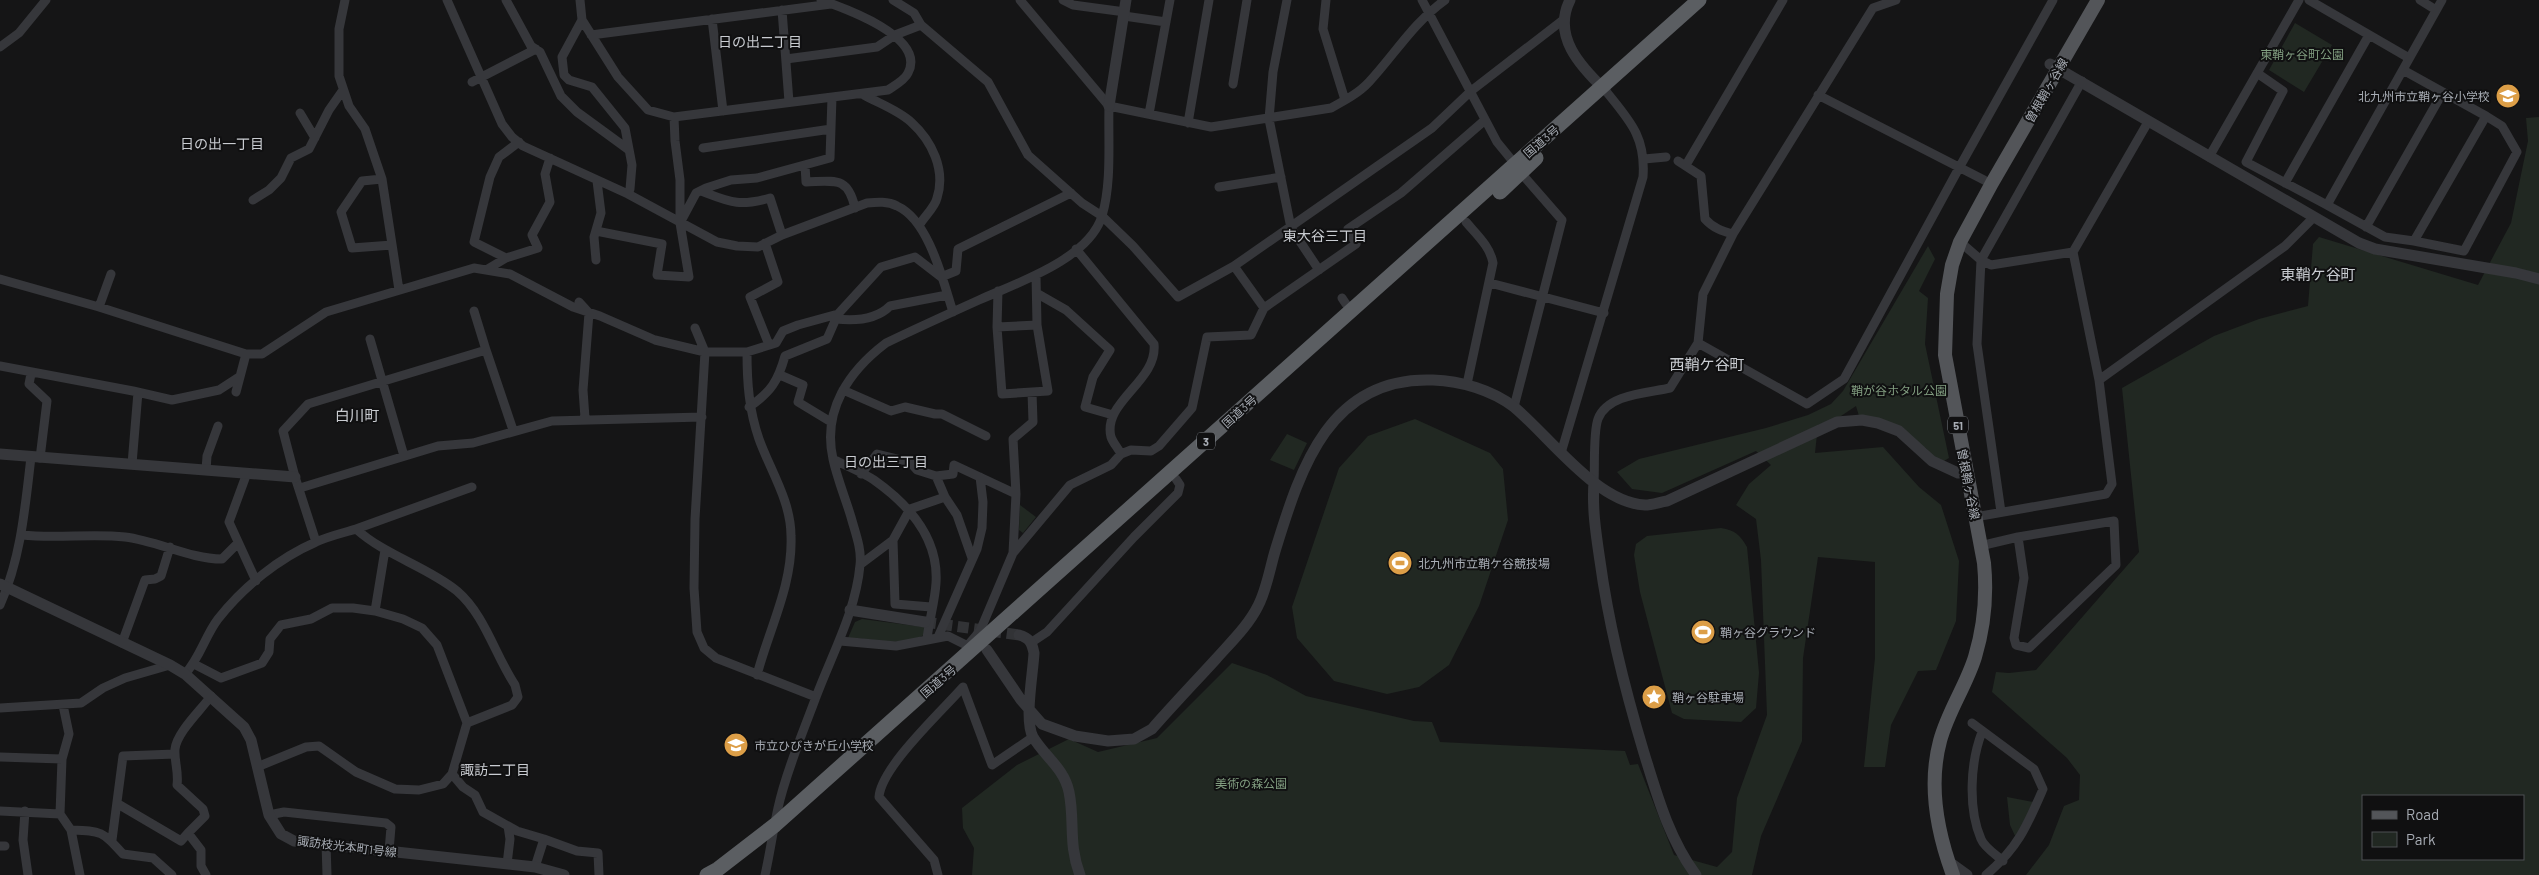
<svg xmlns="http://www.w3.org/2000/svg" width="2539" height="875" font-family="Barlow,'Noto Sans JP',sans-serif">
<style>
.green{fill:#212822;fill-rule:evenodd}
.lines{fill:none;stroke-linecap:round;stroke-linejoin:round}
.tertiary-tunnel{stroke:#323336;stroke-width:11;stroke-dasharray:11 5.5;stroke-linecap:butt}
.minor{stroke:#36373b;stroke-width:9}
.tertiary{stroke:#36373b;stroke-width:11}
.primary{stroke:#535559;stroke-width:14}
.trunk{stroke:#5b5e62;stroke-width:15}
.labels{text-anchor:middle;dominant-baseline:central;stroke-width:4;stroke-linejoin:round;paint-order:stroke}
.shield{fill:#101011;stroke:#7a7e84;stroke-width:1}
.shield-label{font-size:11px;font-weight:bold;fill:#a8adb5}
.park-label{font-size:12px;fill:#829e81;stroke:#101011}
.street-label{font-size:12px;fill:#a8adb5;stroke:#101011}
.poi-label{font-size:12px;fill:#a8adb5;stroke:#101011;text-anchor:start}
.neighbourhood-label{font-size:14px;fill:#c9ccd1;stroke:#101011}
.quarter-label{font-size:15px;fill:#c9ccd1;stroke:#101011}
</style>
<rect width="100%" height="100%" fill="#151516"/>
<path class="green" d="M2295 23 2332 45 2304 92 2269 70Z
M2539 117V875H2026L2049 845 2064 806 2079 800 2080 775 2067 758 1992 692 1996 672 2009 673 2036 670 2139 552 2122 388 2214 336 2259 319 2308 306 2313 244 2319 237 2478 285 2511 223 2528 141 2526 118ZM2363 796H2523V859H2363Z
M1928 246 1935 259 1919 291 1928 298 1925 344 1949 458 1942 462 1935 458 1926 448 1859 416 1856 406 1841 416 1818 425 1815 453 1883 447 1919 487 1941 505 1959 561 1956 621 1936 670 1918 671 1891 725 1885 767H1864L1875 658V562L1818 557 1803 658 1802 741 1761 836 1752 875H972L974 848 963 828 962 808 1017 765 1069 739 1098 752 1157 738 1232 663 1267 675 1306 696 1414 721 1432 722 1440 742 1625 751 1630 765 1638 764 1674 855 1717 867 1732 852 1737 798 1767 715 1761 560 1756 519 1736 505 1749 484 1771 465 1756 451 1662 493 1632 489 1617 472 1639 459 1766 428 1808 415 1831 404 1843 391Z
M1415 419 1490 453 1503 469 1508 520 1479 606 1449 665 1419 687 1387 694 1334 681 1297 638 1292 607 1339 468 1368 436Z
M1287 434 1307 443 1294 470 1270 460Z
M1020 505 1036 517 1023 533 1019 530Z
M1721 528C1735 530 1740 535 1747 547L1759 673 1756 708 1741 722 1684 719 1672 713 1640 592 1634 555 1636 544 1647 536Z
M862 619 924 627V635C899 648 875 638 848 638L855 622Z
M2007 797 2033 802 2016 838 2010 825Z"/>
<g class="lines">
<path class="tertiary-tunnel" d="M925 622 1019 635"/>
<path class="minor" d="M345 0 339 29V76L349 106 365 129 382 179 399 290
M447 0 502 124 512 137 523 146 628 194 717 242 737 246 758 247 782 235 867 203C877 202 888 201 897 206 929 220 943 281 953 312
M506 0 531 46 540 52 561 96 577 112 629 150
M580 0 582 20 618 77 648 110 674 117 888 90C894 86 905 80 908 73 927 37 844 8 821 0
M893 0 914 13 921 25 988 82 1028 155 1082 203 1102 216 1133 246 1178 297 1234 266 1432 128 1471 91 1563 20
M1020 0 1109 106 1211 127 1331 108C1344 101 1359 93 1369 82 1395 54 1413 23 1445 0
M1063 0 1073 5 1125 12
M1287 0 1273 72 1269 119 1291 228 1319 270
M1326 0 1323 29 1345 100
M1422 0 1497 142 1515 164
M2309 0 2409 58
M2420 0 2436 10
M782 10 789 102
M1124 16 1166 22
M712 19 723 111
M582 20 562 57 564 75 569 80 592 87 625 128 632 165 630 189 628 194
M591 35 831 4
M0 47 19 33 46 0
M786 59 877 47 895 35 921 25
M2257 73 2283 91 2246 162 2327 205 2442 0
M472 82 536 49
M1233 84 1247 0
M864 95C878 103 898 110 911 122 932 141 946 170 937 198 935 207 925 216 920 224
M1818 95 1984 180
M300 113 315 138
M1149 114 1170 0
M1188 123 1209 0
M703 148 831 129
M2209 157 2299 0
M1644 159 1666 157
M1678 161 1701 176 1705 219C1713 228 1722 231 1733 234
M805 165 806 182C835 181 848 176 855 208
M1686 165 1783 0
M382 179 362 181 341 212 352 248 392 245
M2285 183 2369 35
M1219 187 1281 177
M701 191C730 202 738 207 770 198L782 235
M253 200 269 190 281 178 291 158 309 149 329 110 343 90
M2327 205 2385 237 2414 241 2486 116 2403 70
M681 221 696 193 706 188 731 180 757 178 830 158 832 97
M1466 222C1476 234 1490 246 1493 263L1467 384
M2366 227 2443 92
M596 231 662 244 657 275 689 277 680 223V180L675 141 674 117
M2414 241 2464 251 2517 152 2502 126 2486 116
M1960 242 1981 260 1991 265 2073 252
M765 243 778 282 750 297 769 345
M1076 249 1154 344C1158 381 1102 402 1111 437 1113 443 1118 448 1121 454
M506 258 474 242 490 177 499 157 519 142
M596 260 594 237 601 213 597 181
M486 270 506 258 538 248 532 235 550 202 545 174 550 158
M941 277 956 271 958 249 1071 193
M0 279 99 307 246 354H262L326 312 474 268 510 274 573 307 600 316 655 340 705 352H747L776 343 783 331 798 325 838 314 881 267 915 257 941 277
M1490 283 1604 313
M998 291 997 327 1002 394 1048 391 1037 325 1036 275
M1038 294 1066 310 1110 350 1093 377 1085 407 1113 415
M1342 298 1346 304
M579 302 589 313 583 390 585 418
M99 307 111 274
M1264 308 1356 244 1348 229 1401 193 1485 120
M474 311 486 350
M836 319C854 321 876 320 890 306L947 295
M997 327 1037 325
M695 328 705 352 695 519 694 588 697 632 704 648 716 658 816 697
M370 339 404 456
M1698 343 1807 404 1844 379 1959 168 2053 0
M747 352C747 383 749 410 759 439 770 470 791 501 791 536 793 585 769 629 757 675
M0 366 133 391 172 400 219 390 239 377
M31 374 29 384 47 401 40 458
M780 375 803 385 798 402 831 422
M2099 380 2285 246 2313 218
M843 390 891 411 905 407 935 414H942L986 436
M236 392 246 354
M749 407C771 392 778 381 785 356L827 339 838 314
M1514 407 1562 220 1521 173
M1561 453 1643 177C1646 136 1629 120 1605 90
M833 459C846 466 862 472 874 480 908 504 939 537 936 583 935 601 929 621 927 639
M132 464 138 392
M206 470 207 456 218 426
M247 473 229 522 256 581
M861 474 877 454 910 462 917 470 936 476
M1594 482C1595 467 1593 432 1598 419 1607 394 1648 393 1670 388L1698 343 1703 294 1733 234 1873 8 1896 0
M300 488 438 446 473 443 552 421 702 417
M945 497 957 515 972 558
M2001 512 1977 344 1981 260 2082 81
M1975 517 2106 494 2112 484 2099 380 2073 252 2148 122
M2114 521 2116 565 2029 648 2016 645 2014 638 2024 578 2018 537Z
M356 529 472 487
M22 535C57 539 91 533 125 537 158 541 190 559 222 559L237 544
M893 540 895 604 931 607
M316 542 295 477 283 431 308 404 486 350 513 430
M1980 546 2018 537
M1013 553 1016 494 1013 439 1033 422 1032 392
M861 564 893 540 910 509 945 497 936 476 953 474 954 465 1016 494
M0 605C21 558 25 508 31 457
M375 611 385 550
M938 637 977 549 982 528 983 502 980 477
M840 641 896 646 948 636 972 648
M1032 642 1047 632 1134 537 1178 493 1180 485 1176 479
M122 643 145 580 155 579 161 576 170 547
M969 644 980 631 1013 553 1070 485 1111 465 1121 454 1131 450 1151 451 1159 446 1192 408 1207 337 1251 335 1264 308 1234 266
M194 664 221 678 262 663 269 652 270 639 281 625 311 619 332 608H353L375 611 403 619 422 628 437 645 467 723 452 774 443 784 419 790 395 789 356 772 319 746 306 747 257 767
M185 674C200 658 205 636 218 619 243 587 279 558 316 542 329 536 343 533 356 529 386 556 426 566 457 591 485 615 495 655 515 685L518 697 512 705 467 723
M63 705 69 734 62 759 60 814 71 830 80 875
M0 708 81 703 103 688 125 678 170 665
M1972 723 2034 769 2043 789C2027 826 2018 848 1986 875
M1982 732C1970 763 1968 809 1981 839 1984 847 1996 855 2003 861
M0 757 62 759
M452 774 463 787 475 795 483 812 517 831 544 839 535 867
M118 804 181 841 188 833
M0 811 60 814
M25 811 23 840 28 875
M269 815 284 812 386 823 391 827 389 851
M71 830C102 831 102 831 123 854L153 858 172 875
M544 839 577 851 598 853 599 875
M112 840 123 756 175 754
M326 843 327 875
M0 846H5
M507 864 510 839 508 826
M206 875 201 866V850L188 833 205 816 203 809 177 785C179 772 174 761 175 749 177 732 201 710 211 696
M765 875C770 853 773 830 778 808 786 772 803 732 816 697 832 654 856 611 860 565 862 549 855 532 851 517 845 497 837 478 833 459 822 410 849 371 886 343 917 328 948 314 979 300 1017 283 1089 259 1102 216 1112 182 1108 141 1109 106
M938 875 934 860 879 797C881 767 942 711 963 687L992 765 1033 737"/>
<path class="tertiary" d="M1570 0C1552 36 1580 66 1605 90
M2050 64 2359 243 2375 249 2516 273 2539 279
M1109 106 1126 0
M0 454 295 477
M1594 482C1592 509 1596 534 1600 561 1609 627 1625 690 1644 753 1657 795 1669 839 1696 875
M0 584 170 665 185 674 244 727 251 740 269 815 281 834 294 841 535 867 564 875
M850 610 925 622
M1019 635C1030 638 1032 643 1034 653 1033 674 1024 720 1033 737 1045 757 1064 768 1069 792 1075 821 1068 844 1080 875
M987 650 1021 700 1042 724 1075 736 1108 741 1134 739 1152 729C1173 705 1195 682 1216 659 1231 642 1248 626 1258 606 1267 589 1270 567 1276 548 1301 467 1330 376 1433 380 1461 381 1492 390 1514 407 1549 436 1597 503 1645 505 1652 505 1660 502 1667 501L1837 422 1862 420 1878 423 1899 431 1932 461 1958 473
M1949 862 1967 875"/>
<path class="primary" d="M1953 875C1937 832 1928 786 1940 741 1948 711 1966 686 1975 657 1984 627 1987 594 1984 563L1945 355 1947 294 1952 265 1960 242 1992 183 2098 0"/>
<path class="trunk" d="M1500 192 1536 158
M707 875 718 869 775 825 1699 0"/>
</g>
<defs>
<symbol id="school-disc" viewBox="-11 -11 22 22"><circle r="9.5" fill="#dc9e47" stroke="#101011"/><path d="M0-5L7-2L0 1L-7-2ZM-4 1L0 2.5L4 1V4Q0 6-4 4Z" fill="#fff"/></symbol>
<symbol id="stadium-disc" viewBox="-11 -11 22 22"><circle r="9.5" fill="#dc9e47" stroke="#101011"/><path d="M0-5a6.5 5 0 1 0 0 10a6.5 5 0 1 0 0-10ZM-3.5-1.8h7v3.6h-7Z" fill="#fff"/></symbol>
<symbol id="sight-disc" viewBox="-11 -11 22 22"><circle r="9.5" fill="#dc9e47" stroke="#101011"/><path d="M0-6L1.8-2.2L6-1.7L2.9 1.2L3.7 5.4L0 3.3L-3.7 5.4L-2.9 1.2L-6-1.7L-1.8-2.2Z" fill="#fff"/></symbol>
</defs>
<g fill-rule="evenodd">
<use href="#school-disc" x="2494" y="82" width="28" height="28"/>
<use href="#stadium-disc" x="1386" y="549" width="28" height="28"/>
<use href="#stadium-disc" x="1689" y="618" width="28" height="28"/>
<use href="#sight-disc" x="1640" y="683" width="28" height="28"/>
<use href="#school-disc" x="722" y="731" width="28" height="28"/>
</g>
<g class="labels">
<g class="shield">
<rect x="1948" y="416.5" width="20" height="17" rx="4"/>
<rect x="1197" y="432.5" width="18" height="17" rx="4"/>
</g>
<g class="shield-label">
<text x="1958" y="425">51</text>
<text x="1206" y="441">3</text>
</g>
<g class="park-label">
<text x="2302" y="54">東鞘ヶ谷町公園</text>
<text x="1899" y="390">鞘が谷ホタル公園</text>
<text x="1251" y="783">美術の森公園</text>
</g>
<g class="street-label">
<text transform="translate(2046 90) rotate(-60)">曽根鞘ヶ谷線</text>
<text transform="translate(1541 141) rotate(-41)">国道3号</text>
<text transform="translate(1239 411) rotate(-42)">国道3号</text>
<text transform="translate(1969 484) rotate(79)">曽根鞘ヶ谷線</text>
<text transform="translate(938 681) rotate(-41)">国道3号</text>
<text transform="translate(347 846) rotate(7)">諏訪枝光本町1号線</text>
</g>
<g class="poi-label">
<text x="2490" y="96" text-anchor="end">北九州市立鞘ヶ谷小学校</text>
<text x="1418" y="563">北九州市立鞘ケ谷競技場</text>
<text x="1720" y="632">鞘ヶ谷グラウンド</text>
<text x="1672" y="697">鞘ヶ谷駐車場</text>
<text x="754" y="745">市立ひびきが丘小学校</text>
</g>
<g class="neighbourhood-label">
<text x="760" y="41">日の出二丁目</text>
<text x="222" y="143">日の出一丁目</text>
<text x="1325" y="235">東大谷三丁目</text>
<text x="886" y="461">日の出三丁目</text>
<text x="495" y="769">諏訪二丁目</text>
</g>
<g class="quarter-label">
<text x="2318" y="274">東鞘ケ谷町</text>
<text x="1707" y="364">西鞘ケ谷町</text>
<text x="357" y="415">白川町</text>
</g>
</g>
<rect x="2362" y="795" width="162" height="65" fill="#101011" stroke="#4d4f53"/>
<rect x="2372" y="811" width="25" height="8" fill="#535559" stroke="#4d4f53"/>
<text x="2406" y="820" font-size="15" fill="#a8adb5">Road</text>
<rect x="2372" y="832" width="25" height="15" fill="#212822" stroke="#4d4f53"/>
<text x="2406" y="845" font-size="15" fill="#a8adb5">Park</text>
</svg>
